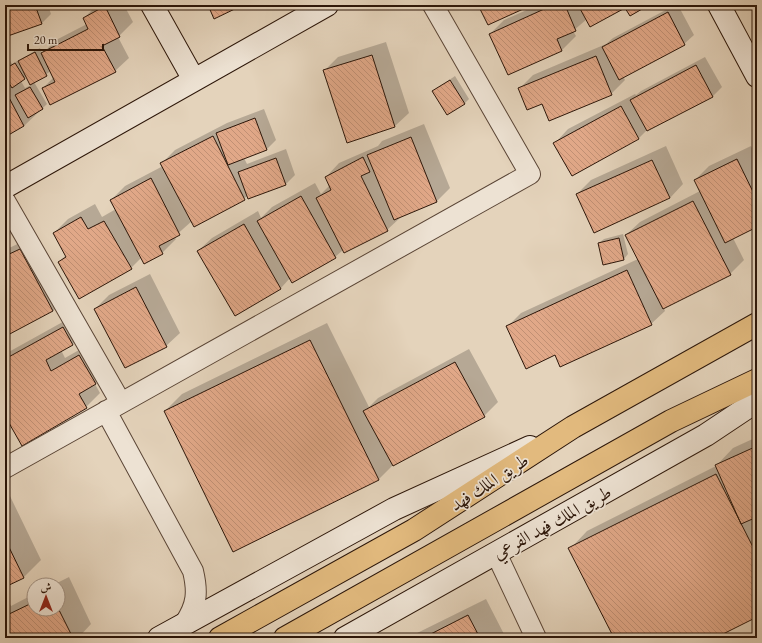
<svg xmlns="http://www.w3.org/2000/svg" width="762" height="643" font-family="'EB Garamond',Amiri,serif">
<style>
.shadow{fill:#0003;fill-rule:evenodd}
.building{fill:url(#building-back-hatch);stroke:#2c1609}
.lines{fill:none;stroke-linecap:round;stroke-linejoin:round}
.street-casing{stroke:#5a4536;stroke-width:22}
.secondary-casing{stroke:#2c1609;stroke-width:24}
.highway-casing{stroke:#2c1609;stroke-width:24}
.street{stroke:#ede2d3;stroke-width:20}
.secondary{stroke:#ede2d3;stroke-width:22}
.highway{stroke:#e2ba7e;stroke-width:22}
.labels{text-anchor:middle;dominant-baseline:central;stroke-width:3.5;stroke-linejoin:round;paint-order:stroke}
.street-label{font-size:18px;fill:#2c1609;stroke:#ede2d3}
</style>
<defs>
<pattern id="building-back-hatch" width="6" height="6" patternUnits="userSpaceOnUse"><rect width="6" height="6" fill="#e1a888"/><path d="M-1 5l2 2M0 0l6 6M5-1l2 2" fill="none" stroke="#c19074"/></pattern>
</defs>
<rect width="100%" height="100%" fill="#e4d3bb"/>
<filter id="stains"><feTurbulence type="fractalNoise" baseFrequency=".005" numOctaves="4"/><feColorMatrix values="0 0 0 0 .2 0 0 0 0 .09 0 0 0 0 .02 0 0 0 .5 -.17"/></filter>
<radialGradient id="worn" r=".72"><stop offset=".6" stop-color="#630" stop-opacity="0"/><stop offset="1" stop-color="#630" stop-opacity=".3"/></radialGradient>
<path class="shadow" d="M5 5H48L51 14 41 24 5 36Z
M97 5H124L133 22 118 37 129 58 115 71 43 88 54 77 51 71 34 82 47 104 24 126 5 135V52L12 64 40 48 42 54 56 40 87 24 84 18ZM27 76 31 85 25 88 21 81Z
M538 5H647L625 6 587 19 573 31 576 36 562 50 508 74 490 34 504 20Z
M675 5H678L694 35 684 44 623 76 625 80 611 94 542 102 520 88 533 75 606 44 613 38Z
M386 42 409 113 395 126 348 141 325 70 338 57Z
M705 57 722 87 712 97 648 129 639 138 555 143 568 129 635 94 636 95 641 91Z
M455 76 469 99 464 104 433 91Z
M264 109 276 140 267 149 244 158 247 164 286 149 295 175 286 184 249 198 248 196 194 225 192 221 174 237 176 239 162 253 142 257 131 268 59 262 66 255 54 233 68 219 95 204 102 217 116 209 111 200 125 186 163 166 162 163 175 150 227 123Z
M424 124 450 188 437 201 402 216 387 230 343 250 335 257 290 278 281 288 235 314 198 251 212 238 258 211 261 218 272 207 315 183 321 194 330 185 326 177 339 163 378 146 382 141Z
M666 146 683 184 670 198 577 194 591 180Z
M751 146 757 159V226L733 238 744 260 730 274 664 308 665 311 651 324 555 354 507 327 521 313 638 259 626 235 640 222 700 191 695 180 709 166Z
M623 234 628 254 624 259 604 264 599 243 604 239Z
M34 236 67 297 53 311 10 333 5 338V250Z
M150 274 180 333 166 346 95 309 109 295Z
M77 314 86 330 73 344 61 350 65 358 93 342 109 369 95 384 100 393 86 407 22 444 5 414V354Z
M327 323 369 407 378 398 469 349 498 402 484 416 393 465 378 480 165 411 182 394Z
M757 437V616L713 638H615L570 549 587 531 716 466 733 448Z
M9 494 41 560 24 577 5 586V495Z
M69 577 91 624 78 638H5V594L11 606 34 594V609H58V585H53Z
M486 599 506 638H407Z"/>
<path class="building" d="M5 5H35L42 24 5 37Z
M208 5H243L214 19Z
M478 5H532L488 25Z
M553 5H565L576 31 557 39 562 51 508 75 489 34Z
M578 5H649L630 16 625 8 590 27Z
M105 6 120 37 102 46 116 72 50 105 42 88 55 82 41 53 88 29 83 18Z
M668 12 685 45 619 80 602 47Z
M35 52 47 76 30 85 18 61Z
M372 55 395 127 347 143 323 70Z
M596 56 612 95 549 121 542 104 527 110 518 88Z
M15 63 25 79 12 88 5 77V69Z
M696 65 713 97 647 131 630 100Z
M450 80 465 104 447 115 432 91Z
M30 87 43 109 28 118 15 95Z
M5 90 24 126 5 137Z
M621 106 639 139 572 176 553 143Z
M255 118 267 150 228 165 216 133Z
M213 136 245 200 194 227 160 163Z
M411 137 437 202 394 220 367 155Z
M363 157 370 172 361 176 388 231 344 253 316 198 331 190 325 177Z
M276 158 286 185 248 199 238 172Z
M737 159 757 200V227L725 243 694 180Z
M652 160 670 198 594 233 576 194Z
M151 178 180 235 159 246 163 254 144 264 110 200Z
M301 196 336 258 292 283 257 221Z
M693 201 731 275 663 309 625 235Z
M81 217 88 229 104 221 132 269 79 299 58 262 66 257 53 233Z
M244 224 281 289 235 316 197 251Z
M619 238 624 260 603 265 598 243Z
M20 249 53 311 6 336 5 256Z
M627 270 652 325 560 367 555 355 526 369 506 326Z
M136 287 167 347 125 368 94 309Z
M63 327 73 345 46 360 51 371 79 355 96 384 79 394 87 408 22 446 5 416V359Z
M310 340 379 480 233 552 164 411Z
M455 362 485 417 393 466 363 411Z
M757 446V517L741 524 715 465Z
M716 474 757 555V617L715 638H614L568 548Z
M5 539 24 578 5 587Z
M34 602V609L58 608 73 638H5V616Z
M468 615 480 638H423Z"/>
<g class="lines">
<defs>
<path id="street" d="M5 201 121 403
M106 411 193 571C198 592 197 605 185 623
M5 468 530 174 433 5
M496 553 536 638"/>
<path id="secondary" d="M152 5 194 80
M719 5 757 76
M5 187 327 5
M159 638 394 509 530 447
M345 638 706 435 757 401"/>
<path id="highway" d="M220 638 414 530 573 427 757 324
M285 638 671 421 757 380"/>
</defs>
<use href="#street" class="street-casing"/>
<use href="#secondary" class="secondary-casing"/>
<use href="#highway" class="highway-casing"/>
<use href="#street" class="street"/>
<use href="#secondary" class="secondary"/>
<use href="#highway" class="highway"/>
</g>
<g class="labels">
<g class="street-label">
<text transform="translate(489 482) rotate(-33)">طريق الملك فهد</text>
<text transform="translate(552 522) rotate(-29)">طريق الملك فهد الفرعي</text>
</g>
</g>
<rect width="762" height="643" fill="none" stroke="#e4d3bb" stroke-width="20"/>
<rect x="6" y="6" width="750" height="631" fill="none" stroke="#2c1609" stroke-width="2"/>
<rect x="10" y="10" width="742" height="623" fill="none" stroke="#2c1609"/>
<g transform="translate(46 597)"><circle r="19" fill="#ede2d3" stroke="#a09082"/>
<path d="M0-3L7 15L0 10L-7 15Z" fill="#8f2418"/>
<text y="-6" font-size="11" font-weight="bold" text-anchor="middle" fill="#2c1609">ش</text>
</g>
<path d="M28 44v6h75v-6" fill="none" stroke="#2c1609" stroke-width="2"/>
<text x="34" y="44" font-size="12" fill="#2c1609" stroke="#ede2d3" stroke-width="3" paint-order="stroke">20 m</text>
<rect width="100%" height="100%" filter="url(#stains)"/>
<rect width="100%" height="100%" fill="url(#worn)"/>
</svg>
